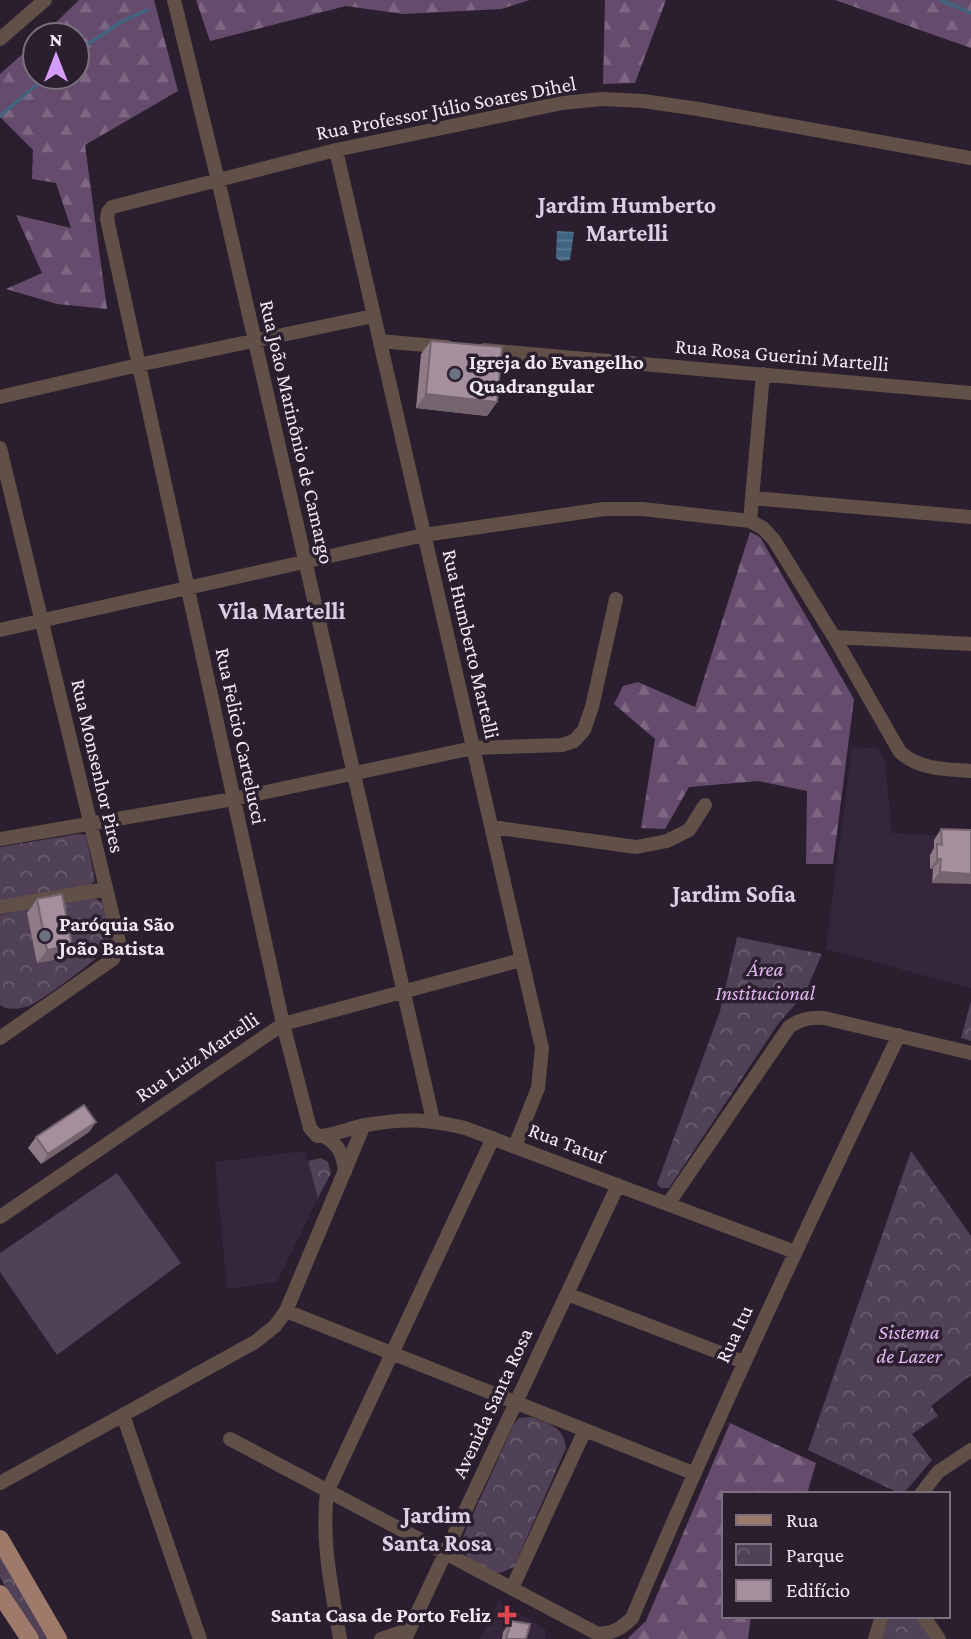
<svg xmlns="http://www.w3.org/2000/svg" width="971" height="1639" font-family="'Crimson Pro',serif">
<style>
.built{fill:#36263b}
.forest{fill:url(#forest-firs)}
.park{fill:url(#park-crowns)}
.pitch{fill:#504156}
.water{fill:url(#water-rules)}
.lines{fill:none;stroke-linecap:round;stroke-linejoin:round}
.stream{stroke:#416480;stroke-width:3.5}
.minor{stroke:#615047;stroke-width:14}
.major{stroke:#9d7a69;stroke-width:18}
.wall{fill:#8e7b86}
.shaded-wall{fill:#74646d}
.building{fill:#a58f9c;stroke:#74646d;stroke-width:2}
.worship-dot{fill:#6b7280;stroke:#2b1f2f;stroke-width:2.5}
.health-dot{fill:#e0444e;stroke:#2b1f2f;stroke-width:2.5}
.labels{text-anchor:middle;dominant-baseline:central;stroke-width:7;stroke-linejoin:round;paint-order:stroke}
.street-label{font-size:21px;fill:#f2eaf5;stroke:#2b1f2f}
.poi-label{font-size:21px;font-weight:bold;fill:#f2eaf5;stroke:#2b1f2f;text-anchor:start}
.park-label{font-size:21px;font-style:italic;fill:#dfb5ee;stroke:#2b1f2f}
.quarter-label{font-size:24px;font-weight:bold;fill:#ddcee3;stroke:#2b1f2f}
</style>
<defs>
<pattern id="forest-firs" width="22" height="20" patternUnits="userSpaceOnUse" patternTransform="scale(1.75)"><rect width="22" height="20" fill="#654c6d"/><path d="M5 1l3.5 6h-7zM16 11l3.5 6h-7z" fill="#7c6682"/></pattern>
<pattern id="park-crowns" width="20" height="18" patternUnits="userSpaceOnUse" patternTransform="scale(1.75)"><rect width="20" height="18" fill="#504156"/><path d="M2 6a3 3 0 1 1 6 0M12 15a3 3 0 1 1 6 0" fill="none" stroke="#6a5d6f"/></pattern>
<pattern id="water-rules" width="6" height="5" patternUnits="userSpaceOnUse" patternTransform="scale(1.75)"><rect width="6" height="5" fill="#416480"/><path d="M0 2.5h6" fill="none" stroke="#5d7a93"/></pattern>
</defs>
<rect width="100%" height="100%" fill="#2b1f2f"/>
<path class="built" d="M852 747 878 748 885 762 892 833 971 837V988L826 949Z
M305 1151 318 1198 277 1282 227 1289 215 1162Z
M499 1601 546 1630 545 1639H480Z"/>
<path class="forest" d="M79 0H154L178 91 85 145 107 309 57 304 6 289 42 273 16 215 71 228 56 183 32 179 33 150 0 117V74L35 43V77H77V35H43Z
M196 0H530L501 9 403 14 346 6 210 41Z
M605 0H666L635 83 603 84Z
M835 0H971V48Z
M750 532 760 537 854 699 833 864H806L807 791 758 781 689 787 665 829 641 828 655 739 614 704 623 686 638 682 695 707Z
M730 1423 816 1463 807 1494H724V1616H751L748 1639H627L646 1621Z"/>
<path class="park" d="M78 834 86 835 95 881 90 885 0 902V847Z
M79 897H94L104 904C107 917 114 934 108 946 103 956 42 1000 31 1005 21 1009 8 1011 0 1005V915Z
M737 937 822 954 805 993 778 1024 669 1188H661L657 1184 720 1011Z
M971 1001V1041L961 1038Z
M911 1151 971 1236V1375L931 1406 938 1416 912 1434 932 1460 903 1494H901L808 1450Z
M321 1158 328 1162 331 1173 318 1198 308 1161Z
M531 1417C549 1423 564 1427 566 1448L514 1567C508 1569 503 1573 497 1573 481 1573 460 1557 461 1541L514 1424 519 1418Z
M0 1548 53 1639H36L0 1577Z
M890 1616H916L931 1639H881Z"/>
<path class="pitch" d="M117 1173 181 1263 57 1355 0 1272V1253Z"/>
<path class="water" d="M557 231 574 232 570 260 560 261 556 258Z"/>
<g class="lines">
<path class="stream" d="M940 0 971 13
M77 51 121 22 147 10
M0 116 46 77"/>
<path class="minor" d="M174 0 222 197 433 1120
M0 39 45 0
M336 150 542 1048 538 1088 515 1146
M380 341 447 347
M484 350 971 393
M0 397 138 365 373 316
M0 448 119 942 113 959 0 1038
M752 498 971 517
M750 521 763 374
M0 630 424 535 604 509H642L750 521 763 528 774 540 834 637 900 752C920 770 945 769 971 771
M834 637 971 644
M492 827 636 847 667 841 689 830 705 805
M0 839 233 799 473 748 562 745 574 741 584 730 592 707 616 599
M0 907 106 889
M324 1136C340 1146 343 1154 345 1172
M668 1204 789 1027C801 1019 810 1017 824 1018L971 1053
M0 1217 283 1024 521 960
M795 1252 465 1128C428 1119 404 1118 366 1125 349 1128 333 1136 317 1136L310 1128 283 1024 107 219 108 212 112 207 336 150 562 103 602 99 643 101 698 109 971 158
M567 1294 744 1362
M286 1311 693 1473
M123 1415 200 1639
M230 1439 598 1634C613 1633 621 1629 632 1618 715 1421 806 1228 899 1035
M0 1483 255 1342 275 1326 286 1311 364 1125
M921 1494 938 1472 971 1450
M512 1588 585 1430
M923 1616 939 1639
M340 1639C332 1590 321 1542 327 1492L493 1138
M381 1639 410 1629
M405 1639 618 1185
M875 1639 882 1616"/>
<path class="major" d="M0 1539 58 1639
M0 1594 30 1639"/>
</g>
<path class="wall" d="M431 341 497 402 487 416 416 408 421 354Z
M941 829 971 830 932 883 933 869H930V855L934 848V840Z
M37 899 62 958 37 963 27 913Z
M96 1122 89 1132 41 1164 28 1148 36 1137Z
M511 1621 526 1639H502L503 1632Z"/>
<path class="shaded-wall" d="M426 394 497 402 487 416 416 408Z
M937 859H941L933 869H930Z
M940 872 971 874V884L932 883Z
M72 945 62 958 37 963 47 950Z
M96 1122 89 1132 41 1164 48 1154Z"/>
<path class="building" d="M431 341 502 347 497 402 426 394Z
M941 829 971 830V874L940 872 941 859H937V844L942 845Z
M62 894 72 945 47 950 37 899Z
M84 1105 96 1122 48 1154 36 1137Z
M511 1621 530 1624 526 1639H506Z"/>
<g class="worship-dot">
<circle cx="455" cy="374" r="7"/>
<circle cx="45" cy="936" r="7"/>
</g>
<path class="health-dot" d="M503.5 1604.5h7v7h7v7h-7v7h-7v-7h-7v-7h7z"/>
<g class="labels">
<g class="street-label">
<text transform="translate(446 108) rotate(-11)">Rua Professor Júlio Soares Dihel</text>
<text transform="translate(782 355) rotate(5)">Rua Rosa Guerini Martelli</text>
<text transform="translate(297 432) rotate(77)">Rua João Marinônio de Camargo</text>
<text transform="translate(471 644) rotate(77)">Rua Humberto Martelli</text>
<text transform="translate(241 736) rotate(78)">Rua Felicio Cartelucci</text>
<text transform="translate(98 766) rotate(77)">Rua Monsenhor Pires</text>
<text transform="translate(197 1057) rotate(-34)">Rua Luiz Martelli</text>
<text transform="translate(567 1143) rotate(21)">Rua Tatuí</text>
<text transform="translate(734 1334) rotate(-65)">Rua Itu</text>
<text transform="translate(492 1403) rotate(-65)">Avenida Santa Rosa</text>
</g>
<g class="poi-label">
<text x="469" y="362">Igreja do Evangelho<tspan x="469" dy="24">Quadrangular</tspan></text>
<text x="59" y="924">Paróquia São<tspan x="59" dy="24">João Batista</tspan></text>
<text x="491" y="1615" text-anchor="end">Santa Casa de Porto Feliz</text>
</g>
<g class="park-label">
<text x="765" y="969">Área<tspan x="765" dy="24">Institucional</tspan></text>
<text x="909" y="1332">Sistema<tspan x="909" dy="24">de Lazer</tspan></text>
</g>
<g class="quarter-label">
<text x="627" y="204">Jardim Humberto<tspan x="627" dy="28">Martelli</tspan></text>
<text x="282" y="610">Vila Martelli</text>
<text x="734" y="893">Jardim Sofia</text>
<text x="437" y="1514">Jardim<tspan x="437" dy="28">Santa Rosa</tspan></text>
</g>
</g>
<rect x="722" y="1492" width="228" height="126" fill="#2b1f2f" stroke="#7b707e" stroke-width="2"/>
<rect x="736" y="1515" width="35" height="10" fill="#9d7a69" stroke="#7b707e" stroke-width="2"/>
<text x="786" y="1527" font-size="21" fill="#f2eaf5">Rua</text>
<rect x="736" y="1544" width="35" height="21" fill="url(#park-crowns)" stroke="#7b707e" stroke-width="2"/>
<text x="786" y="1562" font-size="21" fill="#f2eaf5">Parque</text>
<rect x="736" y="1580" width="35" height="21" fill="#a58f9c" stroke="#7b707e" stroke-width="2"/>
<text x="786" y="1597" font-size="21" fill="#f2eaf5">Edifício</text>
<g transform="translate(56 56)"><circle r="33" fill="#2b1f2f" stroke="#7b707e" stroke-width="2"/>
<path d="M0-5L12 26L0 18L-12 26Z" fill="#d59cfb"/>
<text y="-10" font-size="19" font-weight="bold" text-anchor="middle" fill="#f2eaf5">N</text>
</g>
</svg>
